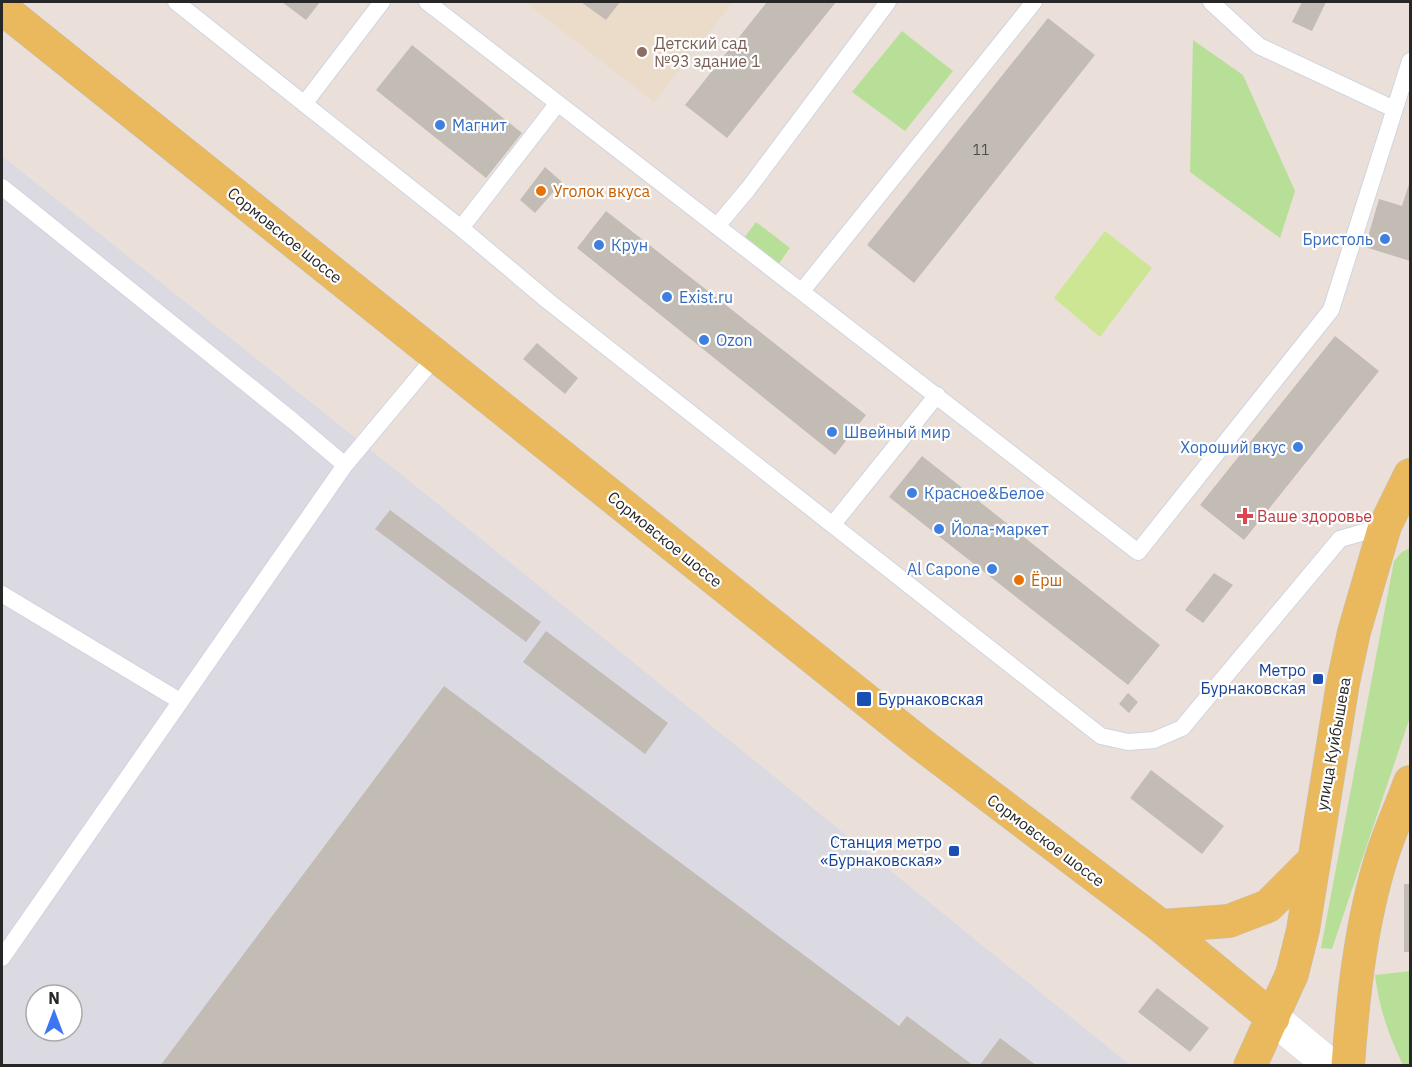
<svg xmlns="http://www.w3.org/2000/svg" width="1412" height="1067" font-family="'IBM Plex Sans',sans-serif">
<style>
.industrial{fill:#dbdae2;fill-rule:evenodd}
.education{fill:#ebdcc9}
.green{fill:#b8df97}
.pitch{fill:#cde693}
.building{fill:#c2bcb5}
.lines{fill:none;stroke-linecap:round;stroke-linejoin:round}
.service-casing{stroke:#cfd4e0;stroke-width:18}
.secondary-casing{stroke:#cfd4e0;stroke-width:34}
.primary-casing{stroke:#c3c3c3;stroke-width:34}
.service{stroke:#fff;stroke-width:16}
.secondary{stroke:#fff;stroke-width:33}
.primary{stroke:#eab85d;stroke-width:33}
.education-dot{fill:#8d6e63;stroke:#fff;stroke-width:2}
.shop-dot{fill:#3f7fe0;stroke:#fff;stroke-width:2}
.food-dot{fill:#e8710a;stroke:#fff;stroke-width:2}
.health-dot{fill:#e0444e;stroke:#fff;stroke-width:2}
.transit-dot{fill:#1a4fb4;stroke:#fff;stroke-width:2}
.labels{text-anchor:middle;dominant-baseline:central;stroke-width:4.5;stroke-linejoin:round;paint-order:stroke}
.number-label{font-size:14px;fill:#4e4c4a}
.education-label{font-size:16px;fill:#785e54;stroke:#fff;text-anchor:start}
.shop-label{font-size:16px;fill:#366cbe;stroke:#fff;text-anchor:start}
.food-label{font-size:16px;fill:#c56008;stroke:#fff;text-anchor:start}
.street-label{font-size:16px;fill:#272727;stroke:#fff}
.health-label{font-size:16px;fill:#be3a42;stroke:#fff;text-anchor:start}
.transit-label{font-size:16px;fill:#164399;stroke:#fff;text-anchor:end}
</style>
<rect width="100%" height="100%" fill="#eae0d9"/>
<path class="industrial" d="M2 156 407 479 1130 1065H2ZM36 995H72V1031H36Z"/>
<path class="education" d="M525 2H733L654 102Z"/>
<path class="green" d="M902 31 953 71 905 131 852 92Z
M1193 40 1243 75 1295 191 1280 238 1190 172Z
M756 222 790 248 775 269 741 242Z
M1410 548V717L1332 949 1321 948 1394 561 1402 552Z
M1410 971V1065H1403C1389 1036 1379 1008 1375 975Z"/>
<path class="pitch" d="M1105 231 1152 268 1100 337 1054 298Z"/>
<path class="building" d="M282 2H320L306 20Z
M581 2H620L606 20Z
M767 2H836L727 138 685 105Z
M1302 2H1326L1312 31 1292 22Z
M1048 18 1095 55 914 283 867 245Z
M412 45 522 133 486 178 376 90Z
M545 167 562 182 535 213 520 200Z
M1410 181V261L1365 247 1379 199 1402 206Z
M606 211 866 415 835 455 577 248Z
M1335 336 1379 371 1244 540 1200 505Z
M537 343 578 378 565 394 523 359Z
M922 456 1160 645 1128 685 889 497Z
M390 510 541 622 526 642 375 529Z
M1214 573 1233 585 1203 623 1185 610Z
M546 631 668 723 645 754 523 662Z
M444 686 899 1026 907 1016 974 1066H160Z
M1128 693 1138 702 1129 713 1119 704Z
M1151 770 1224 826 1202 854 1130 798Z
M1404 884H1410V952H1404Z
M1157 988 1209 1028 1190 1052 1138 1012Z
M1000 1038 1037 1066H979Z"/>
<g class="lines">
<defs>
<path id="service" d="M176 2 461 228 548 301 1101 736 1128 742 1154 740 1182 728 1340 539 1385 526
M427 2 1138 552 1331 310 1410 61
M1211 2 1259 46 1394 109
M304 104 382 2
M2 187 293 421 345 465 2 958
M717 226 748 189 888 2
M461 228 558 103
M802 291 1034 2
M345 465 436 356
M833 524 937 395
M2 594 180 701"/>
<path id="secondary" d="M1273 1018 1331 1066"/>
<path id="primary" d="M2 8 921 744 1161 926 1273 1018
M1161 926 1229 921 1268 906 1313 861
M1250 1066 1292 974 1303 930 1343 683 1354 632 1385 526 1410 475
M1348 1066C1353 996 1361 922 1382 856 1390 831 1401 807 1410 782"/>
</defs>
<use href="#service" class="service-casing"/>
<use href="#secondary" class="secondary-casing"/>
<use href="#primary" class="primary-casing"/>
<use href="#service" class="service"/>
<use href="#secondary" class="secondary"/>
<use href="#primary" class="primary"/>
</g>
<circle class="education-dot" cx="642" cy="52" r="6"/>
<g class="shop-dot">
<circle cx="440" cy="125" r="6"/>
<circle cx="1385" cy="239" r="6"/>
<circle cx="599" cy="245" r="6"/>
<circle cx="667" cy="297" r="6"/>
<circle cx="704" cy="340" r="6"/>
<circle cx="832" cy="432" r="6"/>
<circle cx="1298" cy="447" r="6"/>
<circle cx="912" cy="493" r="6"/>
<circle cx="939" cy="529" r="6"/>
<circle cx="992" cy="569" r="6"/>
</g>
<g class="food-dot">
<circle cx="541" cy="191" r="6"/>
<circle cx="1019" cy="580" r="6"/>
</g>
<path class="health-dot" d="M1242 507h6v6h6v6h-6v6h-6v-6h-6v-6h6z"/>
<g class="transit-dot">
<rect x="1312" y="673" width="12" height="12" rx="3"/>
<rect x="856" y="691" width="16" height="16" rx="3"/>
<rect x="948" y="845" width="12" height="12" rx="3"/>
</g>
<g class="labels">
<g class="number-label">
<text x="981" y="150">11</text>
</g>
<g class="education-label">
<text x="654" y="43">Детский сад<tspan x="654" dy="18">№93 здание 1</tspan></text>
</g>
<g class="shop-label">
<text x="452" y="125">Магнит</text>
<text x="1373" y="239" text-anchor="end">Бристоль</text>
<text x="611" y="245">Крун</text>
<text x="679" y="297">Exist.ru</text>
<text x="716" y="340">Ozon</text>
<text x="844" y="432">Швейный мир</text>
<text x="1286" y="447" text-anchor="end">Хороший вкус</text>
<text x="924" y="493">Красное&amp;Белое</text>
<text x="951" y="529">Йола-маркет</text>
<text x="980" y="569" text-anchor="end">Al Capone</text>
</g>
<g class="food-label">
<text x="553" y="191">Уголок вкуса</text>
<text x="1031" y="580">Ёрш</text>
</g>
<g class="street-label">
<text transform="translate(285 235) rotate(39)">Сормовское шоссе</text>
<text transform="translate(665 539) rotate(39)">Сормовское шоссе</text>
<text transform="translate(1333 744) rotate(-80)">улица Куйбышева</text>
<text transform="translate(1046 840) rotate(37)">Сормовское шоссе</text>
</g>
<g class="health-label">
<text x="1257" y="516">Ваше здоровье</text>
</g>
<g class="transit-label">
<text x="1306" y="670">Метро<tspan x="1306" dy="18">Бурнаковская</tspan></text>
<text x="878" y="699" text-anchor="start">Бурнаковская</text>
<text x="942" y="842">Станция метро<tspan x="942" dy="18">«Бурнаковская»</tspan></text>
</g>
</g>
<rect width="1412" height="1067" fill="none" stroke="#272727" stroke-width="6"/>
<g transform="translate(54 1013)"><circle r="28" fill="#ffffff" stroke="#a9a9a9" stroke-width="1.5"/>
<path d="M0-4.5L10 22L0 15L-10 22Z" fill="#3d76f2"/>
<text y="-9" font-size="16" font-weight="bold" text-anchor="middle" fill="#272727">N</text>
</g>
</svg>
